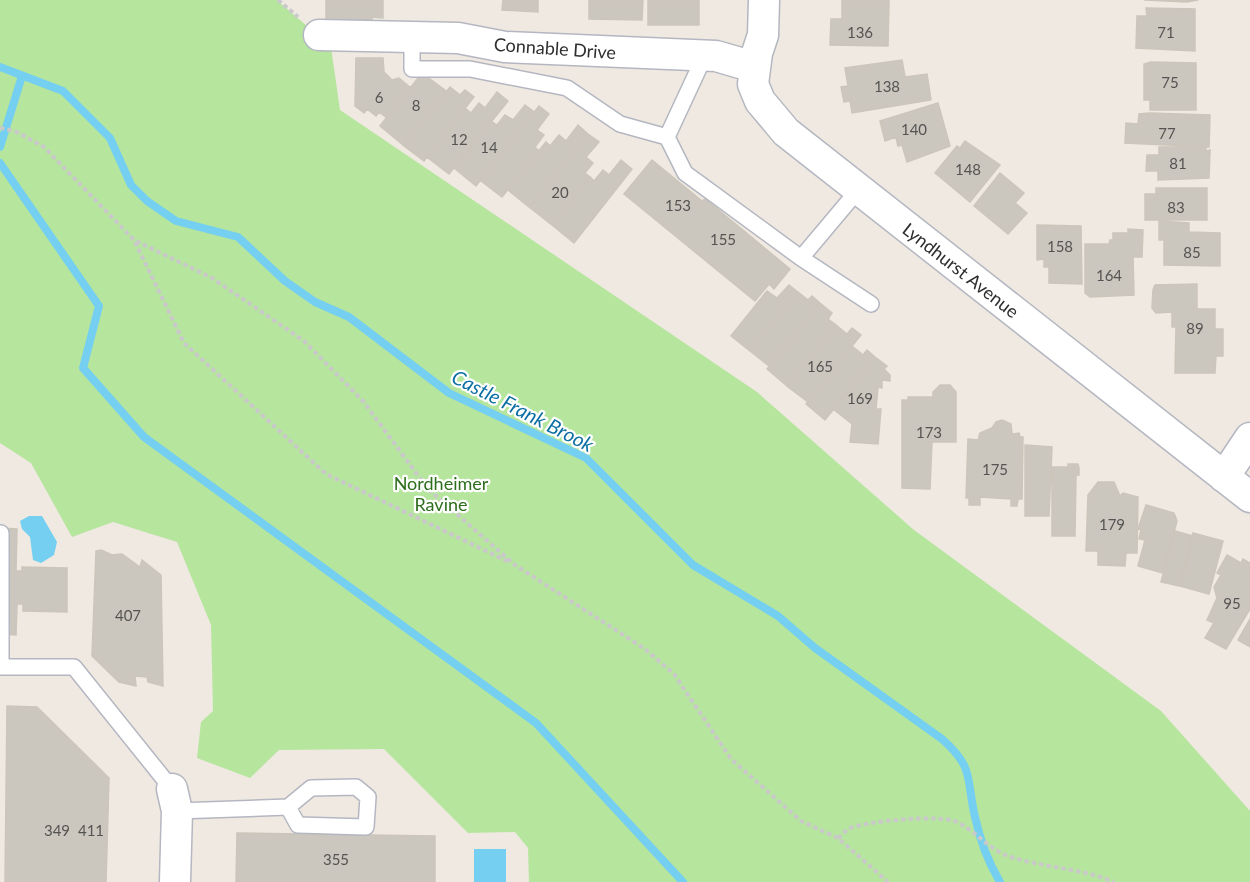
<svg xmlns="http://www.w3.org/2000/svg" width="1250" height="882" font-family="Lato,sans-serif">
<style>
.green{fill:#b6e59e}
.water{fill:#75cff0}
.lines{fill:none;stroke-linecap:round;stroke-linejoin:round}
.stream{stroke:#75cff0;stroke-width:8}
.building{fill:#cbc7bf;stroke:#cbc5ba;stroke-width:1.5}
.service-casing{stroke:#b4b7c1;stroke-width:18}
.minor-casing{stroke:#b4b7c1;stroke-width:33}
.path{stroke:#c9c9c9;stroke-width:4;stroke-dasharray:4.5 3;stroke-linecap:butt}
.service{stroke:#fff;stroke-width:15}
.minor{stroke:#fff;stroke-width:30}
.path-bridge{stroke:#c9c9c9;stroke-width:4;stroke-dasharray:4.5 3;stroke-linecap:butt}
.labels{text-anchor:middle;dominant-baseline:central;stroke-width:4.5;stroke-linejoin:round;paint-order:stroke}
.number-label{font-size:15px;fill:#555452}
.street-label{font-size:18px;fill:#2e2e2e;stroke:#fff}
.park-label{font-size:18px;fill:#2c6e1b;stroke:#fff}
.water-label{font-size:20px;font-style:italic;fill:#0d6fa3;stroke:#fff}
</style>
<rect width="100%" height="100%" fill="#efe9e1"/>
<path class="green" d="M0 0H277L331 47 340 110 757 392 914 530 1161 711 1250 811V882H529L528 848 515 832 468 833 384 749 279 750 250 778 197 758 201 722 213 711 211 625 177 542 113 522 72 537 31 463 0 443Z"/>
<path class="water" d="M29 516H42L57 542 54 555 41 563 33 560 30 537 22 529 20 521Z
M474 849H506V882H474Z"/>
<g class="lines">
<path class="stream" d="M0 67 63 91 110 138 131 185 147 201 176 221 238 237 285 281 315 302 349 317 449 393 586 458 693 565 778 616 815 648 942 739C975 768 966 779 975 817 980 840 988 862 1000 882
M0 147 22 76
M0 163 99 306 83 368 144 437 536 723 683 882"/>
</g>
<path class="building" d="M326 0H383V18L372 17V26L326 25Z
M503 0H538V12L502 10Z
M589 0H643L642 20 589 19Z
M648 0H699V25H648Z
M842 0H889L888 46 830 45 831 19H842Z
M1144 0H1198L1187 2Z
M1146 8 1195 9V51L1136 48 1137 16H1147Z
M356 58H383L384 72 392 80 399 78 411 88 387 118 379 112 376 116 367 109 364 113 355 106Z
M902 60 905 77 927 74 931 100 852 113 850 101 844 102 841 87 848 86 845 68Z
M1151 62 1196 63V110H1150V100H1144V64Z
M422 73 446 91 403 145 380 126Z
M450 87 460 95 465 90 474 97 424 161 403 145Z
M497 92 508 101 449 174 427 157 465 108 471 113 479 103 485 108Z
M938 103 950 146 907 162 902 145 898 146 896 137 885 141 880 121Z
M525 105 534 112 476 186 454 168 491 121 497 125 505 115 513 120Z
M539 106 549 114 537 130 544 135 535 147 539 151 502 197 480 180Z
M1149 113 1210 115 1209 147 1125 143 1126 123 1138 124 1139 114Z
M578 125 588 134 529 207 508 190 546 142 550 146 559 135 566 141Z
M588 134 599 142 586 157 593 163 585 173 590 177 552 225 529 207Z
M965 141 1000 165 970 202 935 173 957 146 960 148Z
M1159 147H1206V151L1210 150 1209 178 1158 180V171H1146L1147 155H1159Z
M621 160 632 169 574 243 552 225 590 177 594 181 603 170 609 175Z
M652 160 702 201 705 199 790 269 774 289 769 284 755 301 624 194Z
M1000 173 1024 193 1015 203 1027 213 1008 234 974 206Z
M1156 188H1207V220H1145V194H1156Z
M1159 221 1189 223V232L1220 233V266L1164 265V240H1159Z
M1037 225 1081 226 1082 284 1049 283V267H1044V259L1037 260Z
M1128 229 1143 230 1142 257H1133L1134 295 1090 297 1085 293V244H1109L1110 240H1113V233H1128Z
M1197 284V309H1215V329H1223V356H1216L1215 373H1175L1176 327H1172V312L1156 313 1152 308 1153 290 1155 285Z
M789 285 798 292 750 351 731 336 767 291 777 298Z
M798 292 808 300 812 296 820 303 769 366 750 351Z
M820 303 832 313 828 319 836 325 787 386 767 369Z
M836 325 847 334 852 328 861 335 808 402 787 386Z
M852 346 863 355 867 350 875 357 825 420 806 404Z
M875 357 887 366 884 369 890 375V381L882 380V388L878 387 876 409H881L878 444 850 442 852 424 833 409Z
M940 385H950L956 392V442H932L930 489 902 488V400H908V397H933V392Z
M1002 420 1011 424 1012 434 1019 433 1020 437H1023L1022 499H1018L1017 506H1011V499L980 497V505H969V498H966L968 439 978 440 980 433 992 428 996 422Z
M1025 445 1052 447 1049 516H1025Z
M1068 464H1078L1079 468V475H1076L1075 536H1052V467H1068Z
M1098 482H1114L1120 496 1123 493 1138 497 1137 553H1126L1125 566 1098 565V551H1086L1088 495Z
M1146 505 1174 513 1177 521 1163 573 1138 566 1145 540 1139 539 1141 530 1138 529Z
M0 528 17 529 16 571H22V567L67 568V612L23 611V604H17L16 635 0 634Z
M1175 531 1193 536 1180 586 1161 582Z
M1193 533 1223 541 1209 594 1180 586Z
M101 550 112 555 122 554 140 567 142 560 161 575 163 686 148 682 147 677 135 676 136 686 119 682 92 656 96 551Z
M1227 555 1241 563 1243 559 1250 563V609L1226 649 1205 638 1214 623 1207 620 1217 598 1214 587 1221 575 1217 573Z
M1250 619V647L1238 640Z
M7 706 37 707 109 778 106 882H5Z
M237 833 435 836V882H236Z"/>
<g class="lines">
<defs>
<path id="service" d="M412 37V69H470L567 88 620 124 667 137
M705 55 667 137 685 173 801 258
M859 189 801 258 871 304
M1 533V667
M0 667H74L172 789
M177 811 288 807 311 788 356 787 368 797 366 827 298 825 288 807"/>
<path id="minor" d="M764 0 763 35 757 53 753 84 760 101 786 132 1250 497
M319 35 458 38 505 47 716 56 754 67
M1224 477 1250 438
M172 789 177 811 175 882"/>
</defs>
<use href="#service" class="service-casing"/>
<use href="#minor" class="minor-casing"/>
<path class="path" d="M278 0 298 17
M15 131 44 147 134 240 212 278 304 341 363 401 428 489 515 565 645 649 674 674 731 759 801 821 838 838 888 882
M135 242 184 343 326 474 509 562
M838 838C841 836 844 832 848 829 863 821 943 814 957 822 977 832 989 850 1011 857 1045 868 1081 868 1114 882"/>
<use href="#service" class="service"/>
<use href="#minor" class="minor"/>
<path class="path-bridge" d="M0 128 15 131"/>
</g>
<g class="labels">
<g class="number-label">
<text x="860" y="32">136</text>
<text x="1166" y="32">71</text>
<text x="1170" y="82">75</text>
<text x="887" y="86">138</text>
<text x="379" y="97">6</text>
<text x="416" y="105">8</text>
<text x="914" y="129">140</text>
<text x="1167" y="133">77</text>
<text x="459" y="139">12</text>
<text x="489" y="147">14</text>
<text x="1178" y="163">81</text>
<text x="968" y="169">148</text>
<text x="560" y="192">20</text>
<text x="678" y="205">153</text>
<text x="1176" y="207">83</text>
<text x="723" y="239">155</text>
<text x="1060" y="246">158</text>
<text x="1192" y="252">85</text>
<text x="1109" y="275">164</text>
<text x="1195" y="328">89</text>
<text x="820" y="366">165</text>
<text x="860" y="398">169</text>
<text x="929" y="432">173</text>
<text x="995" y="469">175</text>
<text x="1112" y="524">179</text>
<text x="1232" y="603">95</text>
<text x="128" y="615">407</text>
<text x="57" y="830">349</text>
<text x="91" y="830">411</text>
<text x="336" y="859">355</text>
</g>
<g class="street-label">
<text transform="translate(555 48) rotate(4)">Connable Drive</text>
<text transform="translate(961 270) rotate(38)">Lyndhurst Avenue</text>
</g>
<g class="park-label">
<text x="441" y="483">Nordheimer<tspan x="441" dy="21">Ravine</tspan></text>
</g>
<g class="water-label">
<text transform="translate(523 410) rotate(27)">Castle Frank Brook</text>
</g>
</g>
</svg>
